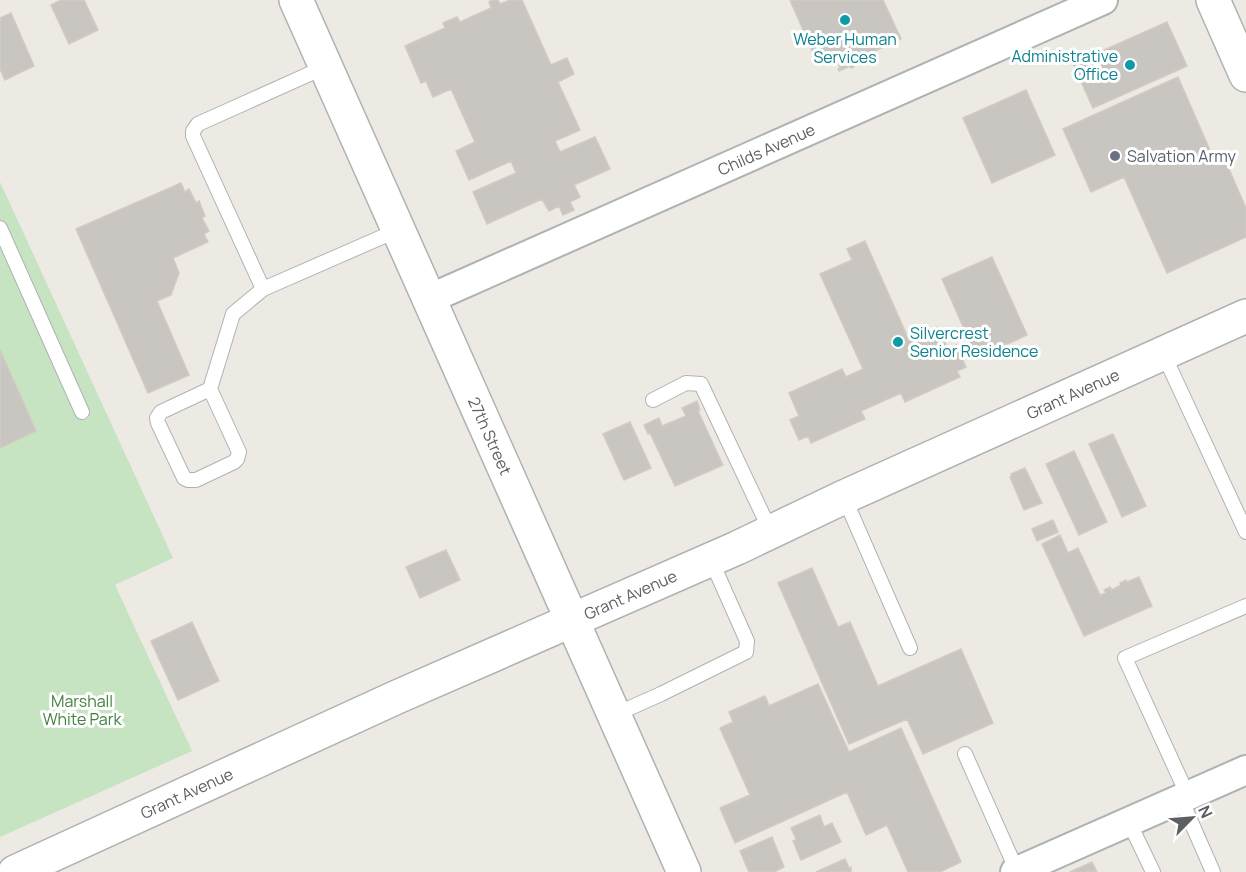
<svg xmlns="http://www.w3.org/2000/svg" width="1246" height="872" font-family="Manrope,sans-serif">
<style>
.green{fill:#c6e3c2}
.building{fill:#c9c5c0;stroke:#d1cbc2;stroke-width:1.5}
.lines{fill:none;stroke-linecap:round;stroke-linejoin:round}
.service-casing{stroke:#afb2b5;stroke-width:16}
.minor-casing{stroke:#afb2b5;stroke-width:32}
.tertiary-casing{stroke:#afb2b5;stroke-width:36}
.service{stroke:#fff;stroke-width:14}
.minor{stroke:#fff;stroke-width:28}
.tertiary{stroke:#fff;stroke-width:33}
.culture-dot{fill:#0f9aa8;stroke:#fff;stroke-width:2}
.worship-dot{fill:#6b7280;stroke:#fff;stroke-width:2}
.labels{text-anchor:middle;dominant-baseline:central;stroke-width:6;stroke-linejoin:round;paint-order:stroke}
.culture-label{font-size:16px;fill:#0d838f;stroke:#fff}
.street-label{font-size:16px;fill:#5c6063;stroke:#fff}
.worship-label{font-size:16px;fill:#5b616d;stroke:#fff;text-anchor:start}
.park-label{font-size:16px;fill:#42823c;stroke:#fff}
</style>
<rect width="100%" height="100%" fill="#edeae4"/>
<path class="green" d="M0 182 173 558 115 585 192 751 0 837Z"/>
<path class="building" d="M61 0H84L98 30 69 44 51 5Z
M493 0H498L500 4 510 0H522L551 65 567 58 574 74 558 82 580 130 555 141 560 152 595 137 610 169 574 185 580 197 570 202 574 210 563 215 559 206 549 211 542 199 487 224 473 192 516 173 511 161 469 180 456 151 475 142 451 89 433 97 426 81 421 83 405 46 445 28 443 23 457 17 460 22 491 8 489 2Z
M790 0H883L901 39 851 62 854 67 851 68 850 66 839 71 838 69 840 68 834 54 817 62Z
M11 13 34 66 5 80 0 69V18Z
M1167 22 1187 66 1093 108 1073 64Z
M1178 77 1216 164 1225 160 1246 208V237L1167 273 1124 177 1091 192 1063 129Z
M1026 90 1055 155 992 183 963 118Z
M181 183 185 192 189 189 196 203 199 201 205 216 202 218 209 231 204 234 208 242 173 258 179 273 171 295 157 301 189 375 148 393 76 229Z
M865 241 909 340 938 327 948 349 956 345 966 367 957 371 960 377 905 402 901 393 861 411 865 419 811 443 808 436 799 440 790 420 799 416 789 393 842 369 846 377 863 369 820 274 852 260 847 249Z
M992 257 1027 335 977 358 942 279Z
M0 350 36 431 0 448Z
M697 401 700 410 698 411 723 465 675 486 650 433 648 434 644 425 659 418 662 426 686 416 682 408Z
M630 422 651 468 624 480 603 434Z
M1113 434 1146 506 1122 517 1089 444Z
M1074 451 1107 522 1079 535 1046 464Z
M1025 468 1042 503 1024 510 1010 477 1012 476 1011 474Z
M1053 520 1058 532 1037 541 1032 529Z
M1060 535 1068 553 1078 548 1100 595 1106 593 1104 590 1110 587 1112 590 1121 585 1120 583 1126 580 1127 582 1139 577 1152 606 1084 636 1042 544Z
M446 550 460 580 420 598 406 567Z
M812 568 838 627 850 622 878 686 961 649 993 723 923 754 907 719 849 744 778 583Z
M192 622 219 681 178 700 151 641Z
M818 684 849 752 901 728 961 862 940 872H908L887 825 866 835 847 792 735 843 720 808 750 795 720 728 733 722 729 712 765 696 769 706Z
M820 815 824 827 832 823 841 842 801 860 793 841 796 839 791 828Z
M772 837 784 867 774 872H749L740 851Z
M845 859 849 868 851 867V872H816Z
M1092 862 1097 872H1070Z"/>
<g class="lines">
<defs>
<path id="service" d="M325 67 198 124 193 131V136L263 289 398 230
M0 228 82 412
M1163 353 1246 532
M210 389 161 412 157 418 158 423 184 478 188 480H196L234 462 237 459 239 452 210 389 233 314 263 289
M653 400 686 383 701 384 771 532
M844 497 910 648
M614 715 661 694 746 652 747 641 711 560
M965 754 1017 871
M1188 796 1125 658 1246 606
M1181 799 1213 872
M1129 822 1153 872"/>
<g id="minor">
<path id="s1" d="M429 299 1103 0"/>
<path d="M1015 872 1246 770"/>
</g>
<g id="tertiary">
<path id="s2" d="M296 0 684 872"/>
<path d="M1213 0 1246 75"/>
<path id="s3" d="M15 872 397 697 737 548 844 497 1246 316"/>
</g>
</defs>
<use href="#service" class="service-casing"/>
<use href="#minor" class="minor-casing"/>
<use href="#tertiary" class="tertiary-casing"/>
<use href="#service" class="service"/>
<use href="#minor" class="minor"/>
<use href="#tertiary" class="tertiary"/>
</g>
<g class="culture-dot">
<circle cx="845" cy="20" r="6"/>
<circle cx="1130" cy="65" r="6"/>
<circle cx="898" cy="342" r="6"/>
</g>
<circle class="worship-dot" cx="1115" cy="156" r="6"/>
<g class="labels">
<g class="culture-label">
<text x="845" y="39">Weber Human<tspan x="845" dy="18">Services</tspan></text>
<text x="1118" y="56" text-anchor="end">Administrative<tspan x="1118" dy="18">Office</tspan></text>
<text x="910" y="333" text-anchor="start">Silvercrest<tspan x="910" dy="18">Senior Residence</tspan></text>
</g>
<g class="street-label">
<text stroke="none"><textPath href="#s1" startOffset="369">Childs Avenue</textPath></text>
<text stroke="none"><textPath href="#s3" startOffset="1161">Grant Avenue</textPath></text>
<text stroke="none"><textPath href="#s2" startOffset="477">27th Street</textPath></text>
<text stroke="none"><textPath href="#s3" startOffset="675">Grant Avenue</textPath></text>
<text stroke="none"><textPath href="#s3" startOffset="189">Grant Avenue</textPath></text>
</g>
<g class="worship-label">
<text x="1127" y="156">Salvation Army</text>
</g>
<g class="park-label">
<text x="82" y="701">Marshall<tspan x="82" dy="18">White Park</tspan></text>
</g>
</g>
<g transform="translate(1192 818) rotate(65)" stroke="#ffffff" stroke-width="4.5" paint-order="stroke">
<path d="M0-4.5L10 22L0 15L-10 22Z" fill="#5c6063"/>
<text y="-9" font-size="16" font-weight="bold" text-anchor="middle" fill="#5c6063">N</text>
</g>
</svg>
